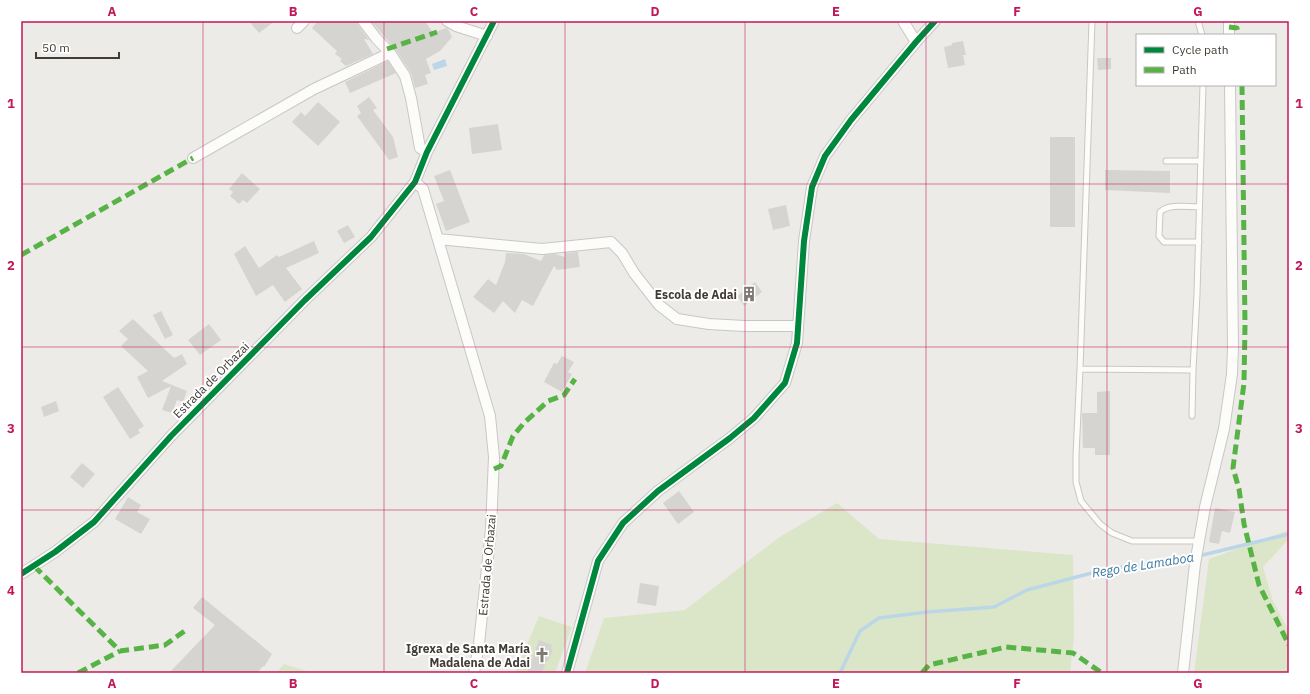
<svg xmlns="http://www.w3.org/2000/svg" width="1310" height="694" font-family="'IBM Plex Sans',sans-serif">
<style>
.green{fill:#dbe6c9}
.water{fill:#bbd7e7}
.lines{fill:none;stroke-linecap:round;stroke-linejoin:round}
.stream{stroke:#bbd7e7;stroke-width:3.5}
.building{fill:#d6d4d0}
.lane-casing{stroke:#c9c7c3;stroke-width:7}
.street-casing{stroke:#c9c7c3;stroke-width:12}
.lane{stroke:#fcfcfb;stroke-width:5}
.street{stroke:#fcfcfb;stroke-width:10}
.quiet{stroke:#57b346;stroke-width:5;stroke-dasharray:10 5;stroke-linecap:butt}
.cycleway-casing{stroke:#fff;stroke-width:8}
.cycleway{stroke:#00873e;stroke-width:6}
.grid{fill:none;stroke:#c2185b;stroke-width:1;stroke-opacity:0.55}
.labels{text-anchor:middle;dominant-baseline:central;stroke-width:4;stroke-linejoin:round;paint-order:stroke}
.poi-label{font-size:12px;font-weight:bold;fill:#423c35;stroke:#fff;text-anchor:end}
.street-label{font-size:12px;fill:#423c35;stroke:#fff}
.water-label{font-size:13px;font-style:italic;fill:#3a77a1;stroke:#fff}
.neatline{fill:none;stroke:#c2185b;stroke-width:1.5}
.grid-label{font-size:13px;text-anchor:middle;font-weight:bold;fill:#c2185b}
</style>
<rect width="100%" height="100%" fill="#edebe7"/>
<path class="green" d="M837 503 879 539 1073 555 1074 637 1070 673H585L604 618 685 610 778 538Z
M1289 530V539L1263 567 1273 601 1289 631V673H1194L1209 559Z
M539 616 572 627 555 673H515Z
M284 664 312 673H276Z"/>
<path class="water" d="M445 59 447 66 434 70 432 64Z"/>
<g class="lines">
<path class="stream" d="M840 673 860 631 879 618 927 612 994 607 1027 590 1107 569 1178 561 1289 534"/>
</g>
<path class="building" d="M249 21H275L259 33Z
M318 21H357L358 25 369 40 364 39 373 54 346 66 340 61 342 59 335 54 337 51 312 28Z
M371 21H425L433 33 446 28 448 29 452 37 440 51 426 59 431 73 425 75 428 84 415 88 411 73 395 49Z
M963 41 966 55H963L965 65 948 68 944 47 952 45V43Z
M1097 58H1111V69L1098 70Z
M388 61 396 73 350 93 345 82Z
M369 97 377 108 373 110 393 137 398 157 389 160 357 116 361 113 357 106Z
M318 102 340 122 318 146 292 122 301 112 305 116Z
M498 124 502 150 472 154 469 128Z
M1050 137H1075V227H1050Z
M450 170 470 222 446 231 436 204 444 201 434 176Z
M1105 170 1170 171V193L1105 190Z
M242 173 260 189 247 203 243 200 239 204 230 196 233 192 229 189Z
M786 205 790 226 773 230 768 209Z
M348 225 355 237 344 243 337 231Z
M314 241 319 253 286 268 302 289 285 302 273 285 256 296 234 254 245 246 259 268 277 255 279 257Z
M578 252 580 267 557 270 554 266 533 306 522 300 515 313 503 301 494 313 473 297 488 279 496 285 505 262 506 253 524 254 541 261 544 255 555 254 565 257V253Z
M755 282 762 292 744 306 737 296Z
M161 311 173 335 165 339 153 315Z
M133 319 174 358 182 354 187 364 162 381 187 391 183 402 177 400 172 413 162 410 171 386 148 398 137 377 148 371 121 346 128 339 119 331Z
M209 324 221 340 200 355 188 340Z
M562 356 574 362 568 372 572 374 562 392 544 382 554 363 557 364Z
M118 387 144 426 138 430 140 433 130 439 103 397Z
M1110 391V455H1095V448H1083L1082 413H1097V392Z
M56 401 59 411 44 417 41 407Z
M82 463 95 474 83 488 70 477Z
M679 491 694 512 678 524 663 503Z
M128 497 141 505 137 512 150 519 141 534 115 519Z
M1215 508 1235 512 1230 533 1222 531 1219 544 1209 542Z
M640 583 659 586 656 606 637 603Z
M202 597 272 654 264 667 263 666 257 673H169L215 625 193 608Z
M539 640 552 645 551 649 553 650 548 661H546L542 673H527Z"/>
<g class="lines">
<defs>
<path id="lane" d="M1092 21 1080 369 1076 455V482L1081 501 1100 524 1112 533 1132 541H1199
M1198 21 1202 35
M1166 161H1200
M1199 242H1164L1159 236 1160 212C1169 203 1187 207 1199 207
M1080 369 1193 370 1197 294 1203 85
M1192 416 1193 370"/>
<path id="street" d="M363 21 376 38 390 53
M447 21 456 26 487 36
M903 21 916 42
M1229 21V35
M297 28 304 21
M193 158 314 89 390 53 405 76 411 98 420 148 427 152
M415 182 423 189 490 416 494 457 491 529 479 644 474 673
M438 239 542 249 611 242 622 253 634 273 659 305 677 319 709 324 744 326H798
M21 574 55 552 94 522 171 436 305 300 371 237 415 182 427 152 494 21
M567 673 598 561 623 523 658 491 730 438 754 418 785 383 797 343 804 241 812 187 825 156 851 120 916 42 935 21
M1183 673 1195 564 1205 507 1224 429 1232 374 1233 347 1230 85"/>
</defs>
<use href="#lane" class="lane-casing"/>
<use href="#street" class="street-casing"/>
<use href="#lane" class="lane"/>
<use href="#street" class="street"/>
<path class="quiet" d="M1229 27 1237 28 1238 35
M387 49 437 32
M1242 85 1245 325 1244 383 1233 468 1239 489 1244 524 1259 585 1289 645
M21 255 193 158
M494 469 501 466 513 436 524 423 548 401 564 395 575 379
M34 566 120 651 165 645 186 630
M78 673 120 651
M922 673 929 665 1006 647 1073 653 1102 673"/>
<defs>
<path id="cycleway" d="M21 574 55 552 94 522 171 436 305 300 371 237 415 182 427 152 494 21
M567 673 598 561 623 523 658 491 730 438 754 418 785 383 797 343 804 241 812 187 825 156 851 120 916 42 935 21"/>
</defs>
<use href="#cycleway" class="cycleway-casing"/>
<use href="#cycleway" class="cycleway"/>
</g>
<path class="grid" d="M203 21V673M384 21V673M565 21V673M745 21V673M926 21V673M1107 21V673M21 184H1289M21 347H1289M21 510H1289"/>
<defs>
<symbol id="building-bare" viewBox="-9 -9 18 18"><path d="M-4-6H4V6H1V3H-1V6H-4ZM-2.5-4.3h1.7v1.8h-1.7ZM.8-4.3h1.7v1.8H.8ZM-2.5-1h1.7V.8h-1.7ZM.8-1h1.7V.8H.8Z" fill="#7e7973" stroke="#fff" stroke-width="2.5" paint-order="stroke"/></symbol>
<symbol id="church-bare" viewBox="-9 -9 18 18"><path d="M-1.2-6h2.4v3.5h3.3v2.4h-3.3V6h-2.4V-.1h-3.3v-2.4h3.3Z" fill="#7e7973" stroke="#fff" stroke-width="2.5" paint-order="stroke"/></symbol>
</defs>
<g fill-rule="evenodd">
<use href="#building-bare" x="738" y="283" width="22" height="22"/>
<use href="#church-bare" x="531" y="644" width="22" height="22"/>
</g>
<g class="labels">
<g class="poi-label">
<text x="737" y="294">Escola de Adai</text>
<text x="530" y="648">Igrexa de Santa María<tspan x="530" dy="14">Madalena de Adai</tspan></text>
</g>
<g class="street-label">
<text transform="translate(211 380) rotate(-45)">Estrada de Orbazai</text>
<text transform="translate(487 565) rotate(-85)">Estrada de Orbazai</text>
</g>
<g class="water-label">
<text transform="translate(1143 565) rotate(-9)">Rego de Lamaboa</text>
</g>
</g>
<rect width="1310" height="694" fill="none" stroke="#ffffff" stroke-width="44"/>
<rect x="1136" y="34" width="140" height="52" fill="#ffffff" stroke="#b3b1ae"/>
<rect x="1144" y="47" width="20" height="6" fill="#00873e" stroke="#b3b1ae"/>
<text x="1172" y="54" font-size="12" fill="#423c35">Cycle path</text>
<rect x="1144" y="67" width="20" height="6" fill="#57b346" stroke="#b3b1ae"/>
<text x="1172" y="74" font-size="12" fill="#423c35">Path</text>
<path d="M36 52v6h83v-6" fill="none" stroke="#423c35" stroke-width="2"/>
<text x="42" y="52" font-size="12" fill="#423c35" stroke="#ffffff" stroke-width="3" paint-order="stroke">50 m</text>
<rect x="22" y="22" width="1266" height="650" class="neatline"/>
<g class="grid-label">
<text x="112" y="16">A</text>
<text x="293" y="16">B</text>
<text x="474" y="16">C</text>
<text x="655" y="16">D</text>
<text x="836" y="16">E</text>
<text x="1017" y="16">F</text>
<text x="1198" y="16">G</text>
<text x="11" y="108">1</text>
<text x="1299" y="108">1</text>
<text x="11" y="270">2</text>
<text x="1299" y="270">2</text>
<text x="11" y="433">3</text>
<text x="1299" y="433">3</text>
<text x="11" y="595">4</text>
<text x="1299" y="595">4</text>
<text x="112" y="688">A</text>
<text x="293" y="688">B</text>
<text x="474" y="688">C</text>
<text x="655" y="688">D</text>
<text x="836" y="688">E</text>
<text x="1017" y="688">F</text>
<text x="1198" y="688">G</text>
</g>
</svg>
